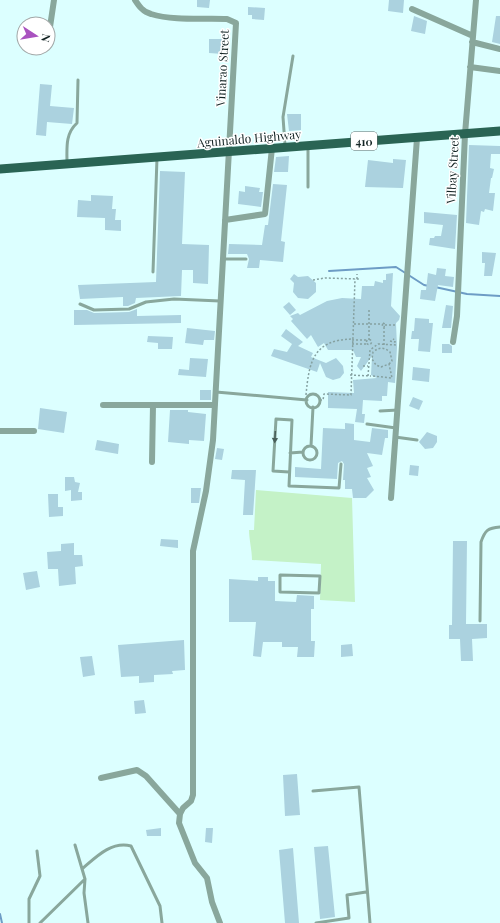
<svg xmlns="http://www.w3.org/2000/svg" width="500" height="923" font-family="'Playfair Display',serif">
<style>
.green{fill:#c4f2c7}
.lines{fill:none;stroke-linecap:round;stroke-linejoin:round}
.stream{stroke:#6d9cc5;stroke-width:2}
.building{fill:#abd2df}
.path{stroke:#85a1a1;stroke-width:1.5;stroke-dasharray:2 2;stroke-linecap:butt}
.lane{stroke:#89a79c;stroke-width:3}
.street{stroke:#89a79c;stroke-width:6}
.primary{stroke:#2a6454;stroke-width:9}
.oneway{fill:#485f5a}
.labels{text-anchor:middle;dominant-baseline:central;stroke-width:3;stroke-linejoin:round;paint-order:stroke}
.shield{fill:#fff;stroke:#5a6666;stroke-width:1}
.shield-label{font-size:11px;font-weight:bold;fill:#132424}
.street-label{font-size:12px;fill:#132424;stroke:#fff}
</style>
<rect width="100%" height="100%" fill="#dcffff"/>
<path class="green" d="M256 490 352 498 355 602 320 600 321 564 252 560C252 550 249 539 249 530H254Z"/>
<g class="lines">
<path class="stream" d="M329 271 396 267 424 285 429 286
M435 287 467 294 500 296
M0 914 2 923"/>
</g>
<path class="building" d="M197 0H210L209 8 197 7Z
M389 0H404L403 13 388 11Z
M248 7 265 8 264 20 252 19V15H248Z
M414 16 427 21 425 34 411 31Z
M496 16H500V44L492 42Z
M209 39H223V54L209 53Z
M40 84 52 85 50 106 74 108 72 124 47 122 46 136 36 135Z
M287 114H301V130L289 131Z
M469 145 500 146V154H491L490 168 494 169 492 178H491L489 193H495L493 211 485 209 484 212 481 211 479 225 466 223Z
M289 156 288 172H274L276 157Z
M393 159 406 160 403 188 365 187 368 160 393 163Z
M160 171 185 172 182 244 209 245 208 284 193 283V270H182L181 296 136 298 135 303 128 306H123V297L80 299 78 285 156 282Z
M273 184 287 185 281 241 285 242 283 262 260 260 259 268H247L249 259 247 254H228L229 244 262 245 265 225H268Z
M245 186 260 188 259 192H263L261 207 238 204 239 191 245 192Z
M91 195 113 196 112 209H116L115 220H121V231L105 230V218L77 217 78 200 91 201Z
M424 212 457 215 455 249 429 245 430 238H434L435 236H441L443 225 424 223Z
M482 252 496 253 492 276H484L485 263H482Z
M437 268 446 269 445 276 454 277 453 287 438 285 435 301 420 299 421 290H426L428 273 436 275Z
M393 273 391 306 400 316 399 320 396 323 397 347 395 383 388 382 387 396H382V401L363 400 362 414H365L364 423 355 422 357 409 328 408V392L354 393 353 380 377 378 371 375 372 356 361 371 357 366 361 357H356L353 350H328L324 343 318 347 311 335 307 339 291 321 293 319 290 316 298 313 300 315 327 301 342 298 361 299 362 286H374L375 281 383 283V280H386V274Z
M294 274 298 277 308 276 316 283V292L308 299 298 298 293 292 294 283 290 279Z
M289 302 296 310 290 315 283 307Z
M446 305 453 306 451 328H442Z
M137 309V316L181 315V323L74 325V310H87L94 313 129 312Z
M415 318 429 319V323H433L430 352 418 351 419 339H411L412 331H414Z
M187 328 215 331 214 340H204L203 345 185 343Z
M286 329 303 342 298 346 313 353 311 357 326 363 336 358 343 366 344 373 340 378 333 380 326 377 320 363 317 372 271 356 274 349 287 352 292 344 281 336Z
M148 336 173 337 172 349H158V343L147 342Z
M442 344H449L452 346V353H442Z
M190 358 208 359 206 377 178 375 179 369 189 370Z
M413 367 430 369 429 382 412 380Z
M200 390H211V400H200Z
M413 397 423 401 419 410 409 406Z
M40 408 67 412 64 433 38 429Z
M170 410H188V412L206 414 204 441 189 440V444L168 442Z
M345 423 354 424V440L370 442 372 428 388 430V438H385L382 455 367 453 373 466 367 468 371 477 367 478 374 490 366 498H353L352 489H345V480H343L344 464 342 461 338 463 337 479 295 477V467L321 469 323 428 345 429Z
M427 432 437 436V442L433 448 425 449 419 442Z
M97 440 119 444 118 454 95 450Z
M217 448 224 449 222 460 215 459Z
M410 465 419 466 418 476 409 475Z
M232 470H256L253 515H243L245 480 231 479Z
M65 477H74L75 482 80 483 78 492H82V500L71 501V490L65 491Z
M191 488H201L199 503H191Z
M48 494H58V507H63V516L49 517Z
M161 539 178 540V548L160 546Z
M453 541H467L466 624H487V638L472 639 473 661H461L460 639H449V625H452Z
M74 543V555H82L83 566 75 567 76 584 59 586 58 569H48L47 552 61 551V544Z
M37 571 40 587 26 590 23 573Z
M258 577H268V581H275V601L296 602 297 595 314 596V609H311V641H315L314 657H297L298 647H282V642H263L261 657 253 656 256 622H229V579L258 581Z
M184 640 185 670 172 671 173 674 154 675V682L139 683V676L121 677 118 645Z
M352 644 353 656 341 657V645Z
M92 656 95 675 83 677 80 657Z
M144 700 146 713 135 714 134 701Z
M297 774 300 815 285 816 283 775Z
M161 828V836H147L146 830Z
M206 828H213L212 843 205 842Z
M328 846 335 917 320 919 314 847Z
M293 848 299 923H285L279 850Z"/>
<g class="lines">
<path class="path" d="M357 279V274
M313 280 325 278 359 279
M383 323 385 324 384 327 382 326Z
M354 324H382
M385 325H397
M384 327V345
M366.5 342a2.5 2.5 0 1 1 5 0a2.5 2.5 0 1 1-5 0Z
M352 340H368
M369 340V309
M390 341 395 342V340L393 339
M352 344H367
M363 366H368
M350 375 371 376
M368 376 370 350 378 344 397 345
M373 376 392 378 389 364 381 367 376 365 372 359 373 352C379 347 384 347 390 352L392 361 389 364
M306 395C309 362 313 340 352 339
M320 400H323L324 394 351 395 355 279"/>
<path class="lane" d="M285 145 283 117 293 56
M67 163C67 148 65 134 77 123L78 80
M308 187V147
M223 259H246
M153 272 157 158
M80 304 94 310 129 309 146 302 174 299 220 301
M216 392 307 400
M306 401a7 7 0 1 1 14 0a7 7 0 1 1-14 0Z
M380 411 398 410
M367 424 396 428
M395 437 417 440
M311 446 313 407
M303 453a7 7 0 1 1 14 0a7 7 0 1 1-14 0Z
M290 453 303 452
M289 472 273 471 276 419 292 420 289 486 339 488 341 464
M280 575 320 576 319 593 280 592Z
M480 621 481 542C485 530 488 528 500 527
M313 791 359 787 370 923
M75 845 85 879 84 893 88 923
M82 869C96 857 111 841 131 846L160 906 162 923
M29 923V899L40 876 37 851
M40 923 85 879
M316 923 349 918 347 895 366 892"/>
<path class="street" d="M135 0C139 6 143 12 151 14 173 21 204 18 227 19L236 23 213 440 206 491 193 551V795L191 801 183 808 180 814 179 823 195 863 207 878 212 902 220 923
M412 9 473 36
M50 27 54 0
M472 42 500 49
M470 67 500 71
M225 220 265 214 272 148
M453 342 457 316 465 134 476 0
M103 405H215
M0 431H34
M152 462 153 405
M391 498 417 138
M101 778 137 770 146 776 180 814"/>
<path class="primary" d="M0 169 500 131"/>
</g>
<defs><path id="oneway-solid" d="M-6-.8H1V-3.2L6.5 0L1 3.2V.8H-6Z"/></defs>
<use class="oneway" href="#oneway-solid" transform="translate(275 437) rotate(93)"/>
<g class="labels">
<rect class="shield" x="351" y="132" width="26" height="18" rx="3"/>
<g class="shield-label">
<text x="364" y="141">410</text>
</g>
<g class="street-label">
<text transform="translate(222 68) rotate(-87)">Vinarao Street</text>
<text transform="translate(249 138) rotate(-5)">Aguinaldo Highway</text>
<text transform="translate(452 170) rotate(-87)">Vilbay Street</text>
</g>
</g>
<g transform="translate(36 36) rotate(102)"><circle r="19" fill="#ffffff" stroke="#a1a7a7"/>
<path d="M0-3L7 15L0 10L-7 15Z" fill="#a952bf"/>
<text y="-6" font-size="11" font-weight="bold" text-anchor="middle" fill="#132424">N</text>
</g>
</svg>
